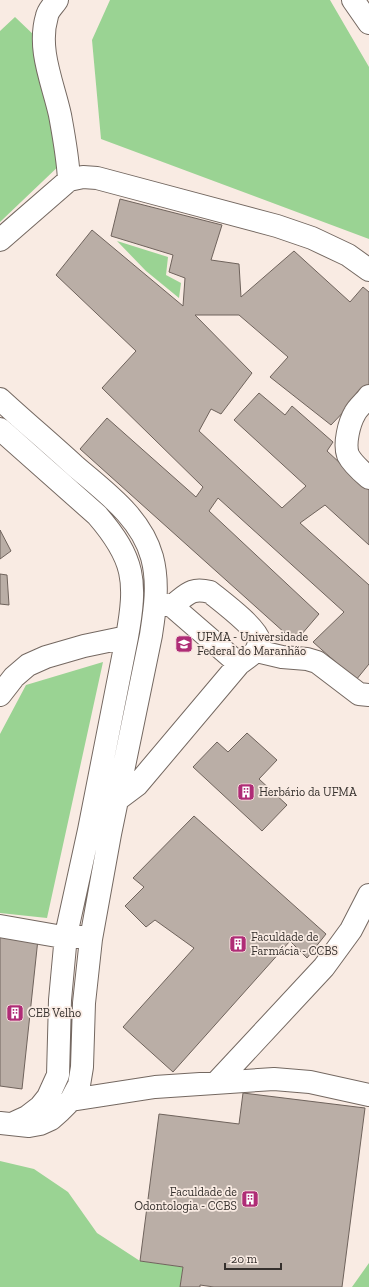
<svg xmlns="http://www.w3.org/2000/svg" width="369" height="1287" font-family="'Zilla Slab',serif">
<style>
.green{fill:#9ad393}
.building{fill:#baaea6;stroke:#6f635c}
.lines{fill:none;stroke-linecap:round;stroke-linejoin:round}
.minor-casing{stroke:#746861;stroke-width:24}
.minor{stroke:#fff;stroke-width:22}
.labels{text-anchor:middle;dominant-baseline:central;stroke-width:3.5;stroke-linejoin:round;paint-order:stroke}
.poi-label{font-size:12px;fill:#35302d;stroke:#f9ebe3;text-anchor:start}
</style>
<rect width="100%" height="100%" fill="#f9ebe3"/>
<path class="green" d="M110 0H330L369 67V239L101 139 92 40Z
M15 17 36 37 64 161 0 222V31Z
M117 241 168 257 166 275 181 283 179 298 146 271Z
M103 662 47 918 0 913V734L26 685Z
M0 1161 34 1169 68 1192 97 1233 140 1261 183 1267 180 1287H0Z
M369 1263V1287H352Z"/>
<path class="building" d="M120 199 222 225 211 260 239 264 241 297 294 251 350 302 363 287 369 292V385L331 425 270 377 288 357 239 315H195L252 373 221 414 211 409 199 431 282 508 306 486 234 420 259 393 285 415 292 406 333 442 327 451 369 490V545L325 505 300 523 369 585V664L356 680 313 642 344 612 218 498 209 511 319 614 295 642 80 449 107 418 196 497 203 487 102 388 136 351 56 275 92 230 183 306 185 278 169 272 173 255 111 236Z
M0 530 11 551 0 559Z
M0 574 7 575 9 605 0 604Z
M247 733 277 760 259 779 287 805 262 831 193 767 217 742 228 752Z
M194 816 326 934 307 958 290 941 173 1072 123 1027 194 948 155 920 146 927 125 906 144 887 133 878Z
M0 934 38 939 22 1089 0 1086Z
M243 1093 365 1108 342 1287H214L200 1285V1287H180L183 1267 140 1261 159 1114 239 1124Z"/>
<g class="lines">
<defs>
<path id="minor" d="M57 0C54 5 48 10 47 16 37 49 53 83 60 115 64 137 68 158 69 180
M353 0 369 23
M0 240 69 180 83 177 97 178 277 226 312 238 348 255 369 270
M369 396C365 402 358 407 355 413 349 423 344 444 348 455 352 463 362 472 369 478
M0 399C25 422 50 443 75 466 105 492 141 517 152 557 159 583 155 609 151 635L110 834 91 939 84 1003 82 1067 79 1085 71 1100 60 1111 51 1119 40 1124 29 1126 0 1123
M0 429 97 515C135 559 137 581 127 637L89 830 66 935 60 1000 58 1075 48 1097 40 1107 27 1117 16 1122
M156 603 172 606C187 595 190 587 210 592 221 601 256 627 259 640 260 644 257 648 256 651L282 657 307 659 317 662 359 694 369 695
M172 606 239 664 251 655
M0 695 14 677 28 665 46 657 84 646 127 637
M117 800 137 785 239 664
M0 926 57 936 66 935 80 937
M217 1082 324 967 351 930 369 895
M71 1100 155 1087 274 1079 310 1082 369 1095"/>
</defs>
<use href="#minor" class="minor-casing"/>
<use href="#minor" class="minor"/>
</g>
<defs>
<symbol id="university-square" viewBox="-11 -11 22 22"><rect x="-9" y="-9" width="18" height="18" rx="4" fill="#af2c76" stroke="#f9ebe3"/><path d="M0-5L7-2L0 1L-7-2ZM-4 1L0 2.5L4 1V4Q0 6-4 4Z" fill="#fff"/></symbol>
<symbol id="building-square" viewBox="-11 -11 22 22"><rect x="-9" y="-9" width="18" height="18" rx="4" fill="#af2c76" stroke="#f9ebe3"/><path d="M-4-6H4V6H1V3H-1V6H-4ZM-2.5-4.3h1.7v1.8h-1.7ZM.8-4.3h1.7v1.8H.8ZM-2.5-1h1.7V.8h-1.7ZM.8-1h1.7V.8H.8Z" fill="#fff"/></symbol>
</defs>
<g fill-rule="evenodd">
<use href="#university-square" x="174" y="634" width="20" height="20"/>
<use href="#building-square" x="236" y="782" width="20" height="20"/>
<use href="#building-square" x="228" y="934" width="20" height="20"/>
<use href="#building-square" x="5" y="1003" width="20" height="20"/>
<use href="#building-square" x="240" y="1189" width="20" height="20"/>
</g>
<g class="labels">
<g class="poi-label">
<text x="197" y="637">UFMA - Universidade<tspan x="197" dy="14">Federal do Maranhão</tspan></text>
<text x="259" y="792">Herbário da UFMA</text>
<text x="251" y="937">Faculdade de<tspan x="251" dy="14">Farmácia - CCBS</tspan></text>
<text x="28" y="1013">CEB Velho</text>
<text x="237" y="1192" text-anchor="end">Faculdade de<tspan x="237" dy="14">Odontologia - CCBS</tspan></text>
</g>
</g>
<path d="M225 1263v6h56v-6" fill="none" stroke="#35302d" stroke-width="2"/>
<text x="231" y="1263" font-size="12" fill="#35302d" stroke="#f9ebe3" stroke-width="3" paint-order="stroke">20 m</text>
</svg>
